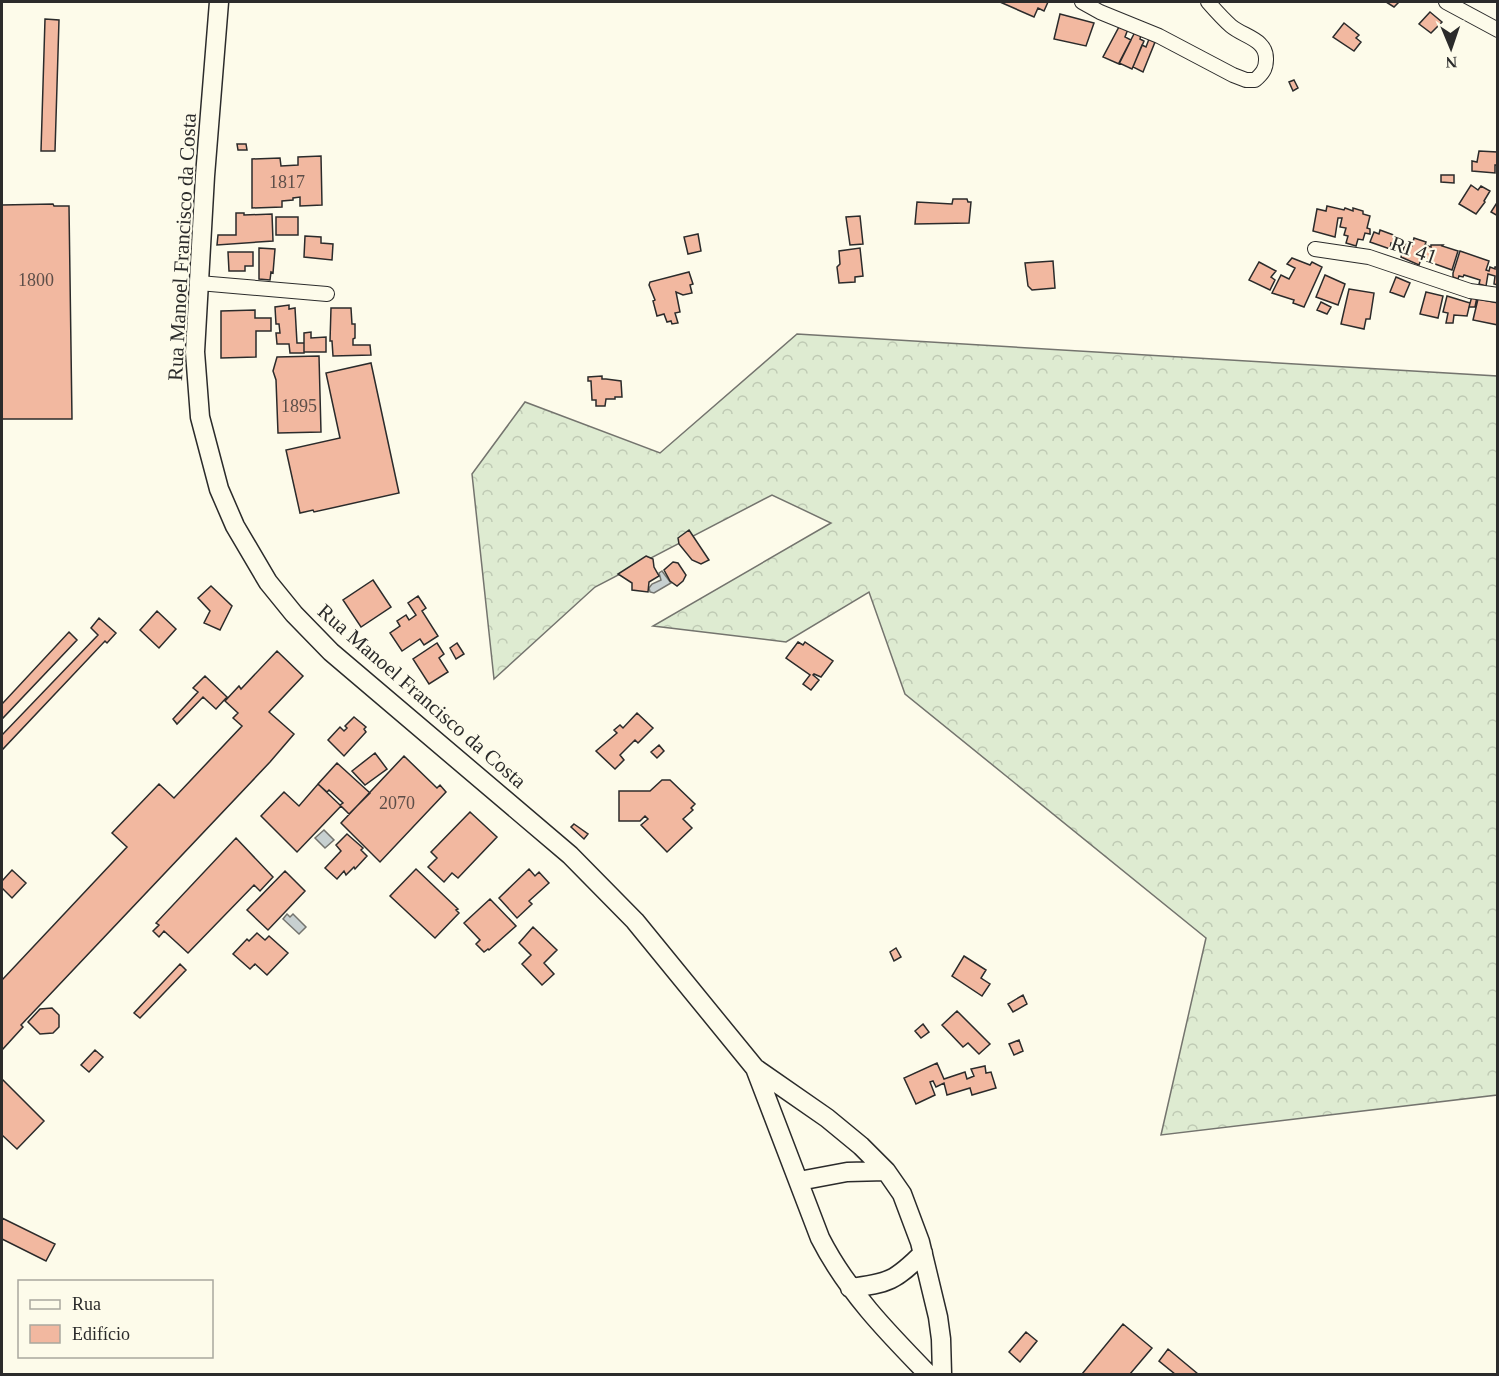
<svg xmlns="http://www.w3.org/2000/svg" width="1499" height="1376" font-family="'Times New Roman',serif">
<style>
.forest{fill:url(#forest-crowns);stroke:#74746e;stroke-width:1.5}
.water{fill:#c7d0d0;stroke:#74746e;stroke-width:1.5}
.building{fill:#f2b8a0;stroke:#2b2b2b;stroke-width:1.5}
.lines{fill:none;stroke-linecap:round;stroke-linejoin:round}
.street-casing{stroke:#2b2b2b;stroke-width:16}
.secondary-casing{stroke:#2b2b2b;stroke-width:21}
.street{stroke:#fdfbea;stroke-width:14}
.secondary{stroke:#fdfbea;stroke-width:18}
.labels{text-anchor:middle;dominant-baseline:central;stroke-width:4.5;stroke-linejoin:round;paint-order:stroke}
.number-label{font-size:18px;fill:#5d4e48}
.street-label{font-size:21px;fill:#2b2b2b;stroke:#fdfbea}
</style>
<defs>
<pattern id="forest-crowns" width="20" height="18" patternUnits="userSpaceOnUse" patternTransform="scale(1.5)"><rect width="20" height="18" fill="#deebd1"/><path d="M2 6a3 3 0 1 1 6 0M12 15a3 3 0 1 1 6 0" fill="none" stroke="#bfcab4"/></pattern>
</defs>
<rect width="100%" height="100%" fill="#fdfbea"/>
<path class="forest" d="M797 334 1497 376V1095L1161 1135 1206 938 905 694 869 592 786 642 653 626 831 523 772 495 595 587 494 679 472 474 525 402 660 453Z"/>
<path class="water" d="M662 571 671 583 654 593 650 592 649 588 652 584 661 580 659 573Z
M324 830 334 840 325 848 315 838Z
M287 914 290 917 293 914 306 927 299 934 283 919Z"/>
<path class="building" d="M1000 2H1048L1044 11 1038 8 1034 17Z
M1386 2H1399L1394 7Z
M1430 12 1442 22 1431 33 1419 24Z
M1060 14 1094 23 1086 46 1054 39Z
M45 19 59 20 55 151H41Z
M1344 23 1359 35 1356 38 1361 42 1354 51 1333 37Z
M1120 25 1128 29 1125 37 1131 40 1119 64 1103 57Z
M1135 32 1141 35 1140 39 1144 41 1132 69 1119 63Z
M1149 39 1155 42 1143 72 1133 67 1142 45 1146 47Z
M1294 80 1298 88 1293 91 1289 82Z
M237 144H246L247 150H238Z
M1479 151 1497 152 1498 165H1495V173L1472 171V161L1477 162Z
M321 156 322 205 300 206V197L293 198V200L282 201V207L252 208V159L280 158 281 166 298 165V157Z
M1441 175H1454V183L1441 182Z
M1471 185 1478 190 1481 186 1490 191 1484 201 1485 202 1476 214 1459 204Z
M953 199H967L968 202H971L969 223 915 224 917 202 952 204Z
M1498 201V216L1491 212Z
M53 204 54 206H69L72 419H2V205Z
M1327 206 1344 210 1345 208 1353 211V208L1363 211V214L1370 216 1367 228 1370 229V234L1365 233 1363 240 1358 239 1356 246 1346 243 1348 236 1344 235 1346 228 1340 227 1342 218H1338L1335 237 1313 231 1317 209 1326 211Z
M236 213H244V215L272 214 273 241 217 245 218 235H236Z
M860 216 863 244 850 245 846 217Z
M276 217H298V235H276Z
M1380 230 1399 237 1397 245 1391 243 1390 249 1370 242 1374 232 1379 234Z
M698 234 701 251 688 254 684 237Z
M305 236 321 237V243L333 244 332 260 304 257Z
M1414 238 1426 242 1425 245 1431 247V245H1443L1442 246 1458 251 1452 270 1421 259 1419 265 1401 257 1405 244 1412 246Z
M259 248 275 249 273 273 271 272 270 280 259 279Z
M860 248 863 276 855 277V282L839 283 837 267 840 264 839 251Z
M1460 251 1489 261 1486 270 1489 271 1490 267 1495 269V267H1498V285L1494 284 1495 276 1488 274 1486 286 1479 284 1480 280 1464 275 1463 277 1459 276 1458 279 1453 277V273Z
M228 252H253V266H245V271H229Z
M1292 258 1310 265 1312 262 1322 267 1304 307 1293 303 1294 300 1272 293 1281 275 1289 279 1295 268 1287 264Z
M1053 261 1055 288 1032 290 1028 286 1025 263Z
M1259 262 1276 271 1271 277 1275 280 1270 290 1249 280Z
M689 272 693 284 690 285 692 293 683 295 676 292 680 312 675 313 678 323 672 324 671 321 667 322 664 314 657 316 653 301 655 300 649 285 650 282Z
M1325 275 1345 284 1338 305 1316 297Z
M1396 277 1410 283 1404 297 1390 292Z
M1349 289 1374 293 1370 319H1366L1364 329 1341 324Z
M1426 292 1443 296 1438 318 1420 314Z
M1447 296 1470 303 1467 316 1454 315 1453 323H1446L1448 313 1443 312Z
M1472 296 1477 297 1475 307H1469Z
M1478 299 1498 303V325L1473 320Z
M1321 302 1331 307 1327 314 1317 310Z
M289 305V309L295 308 297 343H304V353H290L289 344H277L276 333H280L279 324H276L275 307Z
M331 308H351L352 324H355V338L353 339V345H370L371 355 333 356 332 341H330Z
M255 310V318H271V331H256V357L221 358V311Z
M311 332V338L326 337V352H304V333Z
M319 356 321 432 278 433 276 380 273 371 277 357Z
M371 363 399 493 314 512 313 510 300 513 286 450 340 438 326 373Z
M602 376V379H606L621 381 622 397H615V399H606L605 406H596V400H592L591 381H588V377Z
M689 530 709 560 701 564 692 560 679 544 678 538Z
M646 556 653 559 654 567 659 576 649 582 648 592 632 590V583L618 574Z
M673 562 678 563 686 575 683 581 677 586 670 581 664 570Z
M373 580 391 607 361 627 343 600Z
M211 586 232 606 220 630 204 623 210 611 198 598Z
M418 596 426 608 422 611 438 636 424 645 420 639 402 651 390 633 400 626 397 621 406 615 409 620 416 615 408 603Z
M157 611 176 629 159 648 140 630Z
M99 618 116 633 107 643 105 641 2 750V735L98 635 91 628Z
M69 632 77 640 2 719V704Z
M798 642 803 645 805 642 833 661 821 677 814 674 813 675 819 680 811 690 803 684 810 675 786 658Z
M437 643 444 654 439 658 448 672 429 684 413 659Z
M457 643 464 654 456 659 450 648Z
M277 651 303 676 269 712 294 734 270 762 21 1025 23 1027 2 1050V980L127 847 112 833 159 784 174 798 242 726 233 718 238 713 225 701 239 686 241 689Z
M205 676 227 697 216 709 203 697 177 724 173 719 198 692 193 688Z
M637 713 653 728 638 743 635 740 620 755 624 760 615 769 596 751 617 733 614 730 620 725 623 728Z
M354 717 366 727 364 729 366 732 344 756 328 740 340 727 344 731 347 728 345 726Z
M659 745 664 751 657 758 651 752Z
M375 753 387 769 365 785 352 771Z
M404 756 437 788 440 785 446 792 380 862 341 823Z
M337 763 370 793 349 814 340 805 343 803 329 790 327 792 318 784Z
M662 780H670L695 804 691 808 693 810 683 819 692 828 667 852 641 825 648 819 645 816 640 821H619V791H650Z
M318 784 341 806 297 852 261 816 284 792 299 806Z
M470 812 497 837 458 878 452 873 444 882 428 867 437 858 431 852Z
M574 824 588 834 584 839 571 827Z
M347 834 363 848 361 850 367 856 355 869 354 867 346 875 344 871 337 879 325 868 341 851 336 845Z
M236 838 273 877 260 891 254 885 188 953 164 931 159 937 153 931 159 925 156 923Z
M416 869 458 909 456 910 459 913 435 938 390 896Z
M529 869 535 876 539 872 549 883 529 901 532 904 517 918 499 898Z
M12 870 26 883 12 898 2 888V881Z
M285 871 305 891 268 930 247 910Z
M490 899 516 926 489 950 488 949 484 952 476 944 480 940 464 923Z
M533 927 557 950 544 963 554 974 542 985 522 964 531 955 519 943Z
M257 933 265 940 269 936 288 953 267 975 255 964 250 969 233 954 247 939 249 941Z
M896 948 901 957 894 961 890 952Z
M964 956 986 970 981 978 990 984 982 996 952 976Z
M180 964 186 970 140 1018 134 1013Z
M1023 995 1027 1004 1013 1012 1008 1004Z
M52 1008 59 1015V1027L53 1033 40 1034 28 1022 40 1009Z
M957 1011 990 1044 979 1054 968 1043 963 1047 942 1025Z
M923 1024 929 1032 921 1038 915 1031Z
M1019 1040 1023 1051 1014 1055 1009 1044Z
M95 1050 103 1057 89 1072 81 1065Z
M937 1063 944 1079 965 1072 967 1079 974 1076 971 1069 985 1066 986 1073 991 1072 996 1088 972 1095 970 1088 947 1095 944 1083 936 1087 933 1081 930 1082 935 1095 916 1104 904 1078Z
M2 1079 44 1121 17 1149 2 1135Z
M2 1218 55 1244 46 1261 2 1239Z
M1123 1324 1152 1348 1130 1374H1082Z
M1026 1332 1037 1341 1020 1362 1009 1352Z
M1168 1349 1198 1374H1175L1159 1361Z"/>
<g class="lines">
<defs>
<path id="street" d="M1082 2 1100 12 1159 36 1233 75 1246 80H1255C1262 74 1266 69 1266 60 1267 39 1244 37 1231 26 1223 19 1215 10 1208 2
M1446 2 1498 30
M1315 249 1369 257 1470 291 1498 295
M199 283 327 294"/>
<path id="secondary" d="M219 2 205 176 195 352 200 417 219 489 235 526 268 582 294 614 331 652 570 855 635 921 755 1068 827 1118 861 1146 886 1171 902 1194 920 1242 938 1317 941 1339 942 1374
M755 1068 820 1238C847 1291 887 1332 928 1374
M799 1181 847 1172 886 1171
M850 1288C889 1283 895 1281 923 1253"/>
</defs>
<use href="#street" class="street-casing"/>
<use href="#secondary" class="secondary-casing"/>
<use href="#street" class="street"/>
<use href="#secondary" class="secondary"/>
</g>
<g class="labels">
<g class="number-label">
<text x="287" y="182">1817</text>
<text x="36" y="280">1800</text>
<text x="299" y="406">1895</text>
<text x="397" y="803">2070</text>
</g>
<g class="street-label">
<text transform="translate(182 247) rotate(-87)">Rua Manoel Francisco da Costa</text>
<text transform="translate(1414 250) rotate(19)">RI 41</text>
<text transform="translate(422 696) rotate(41)">Rua Manoel Francisco da Costa</text>
</g>
</g>
<rect width="1499" height="1376" fill="none" stroke="#2b2b2b" stroke-width="6"/>
<rect x="18" y="1280" width="195" height="78" fill="#fdfbea" stroke="#a9a89e" stroke-width="1.5"/>
<rect x="30" y="1300" width="30" height="9" fill="#fdfbea" stroke="#a9a89e" stroke-width="1.5"/>
<text x="72" y="1310" font-size="18" fill="#2b2b2b">Rua</text>
<rect x="30" y="1325" width="30" height="18" fill="#f2b8a0" stroke="#a9a89e" stroke-width="1.5"/>
<text x="72" y="1340" font-size="18" fill="#2b2b2b">Edifício</text>
<g transform="translate(1451 48) rotate(178)" stroke="#fdfbea" stroke-width="4.5" paint-order="stroke">
<path d="M0-4.5L10 22L0 15L-10 22Z" fill="#2b2b2b"/>
<text y="-9" font-size="16" font-weight="bold" text-anchor="middle" fill="#2b2b2b">N</text>
</g>
</svg>
